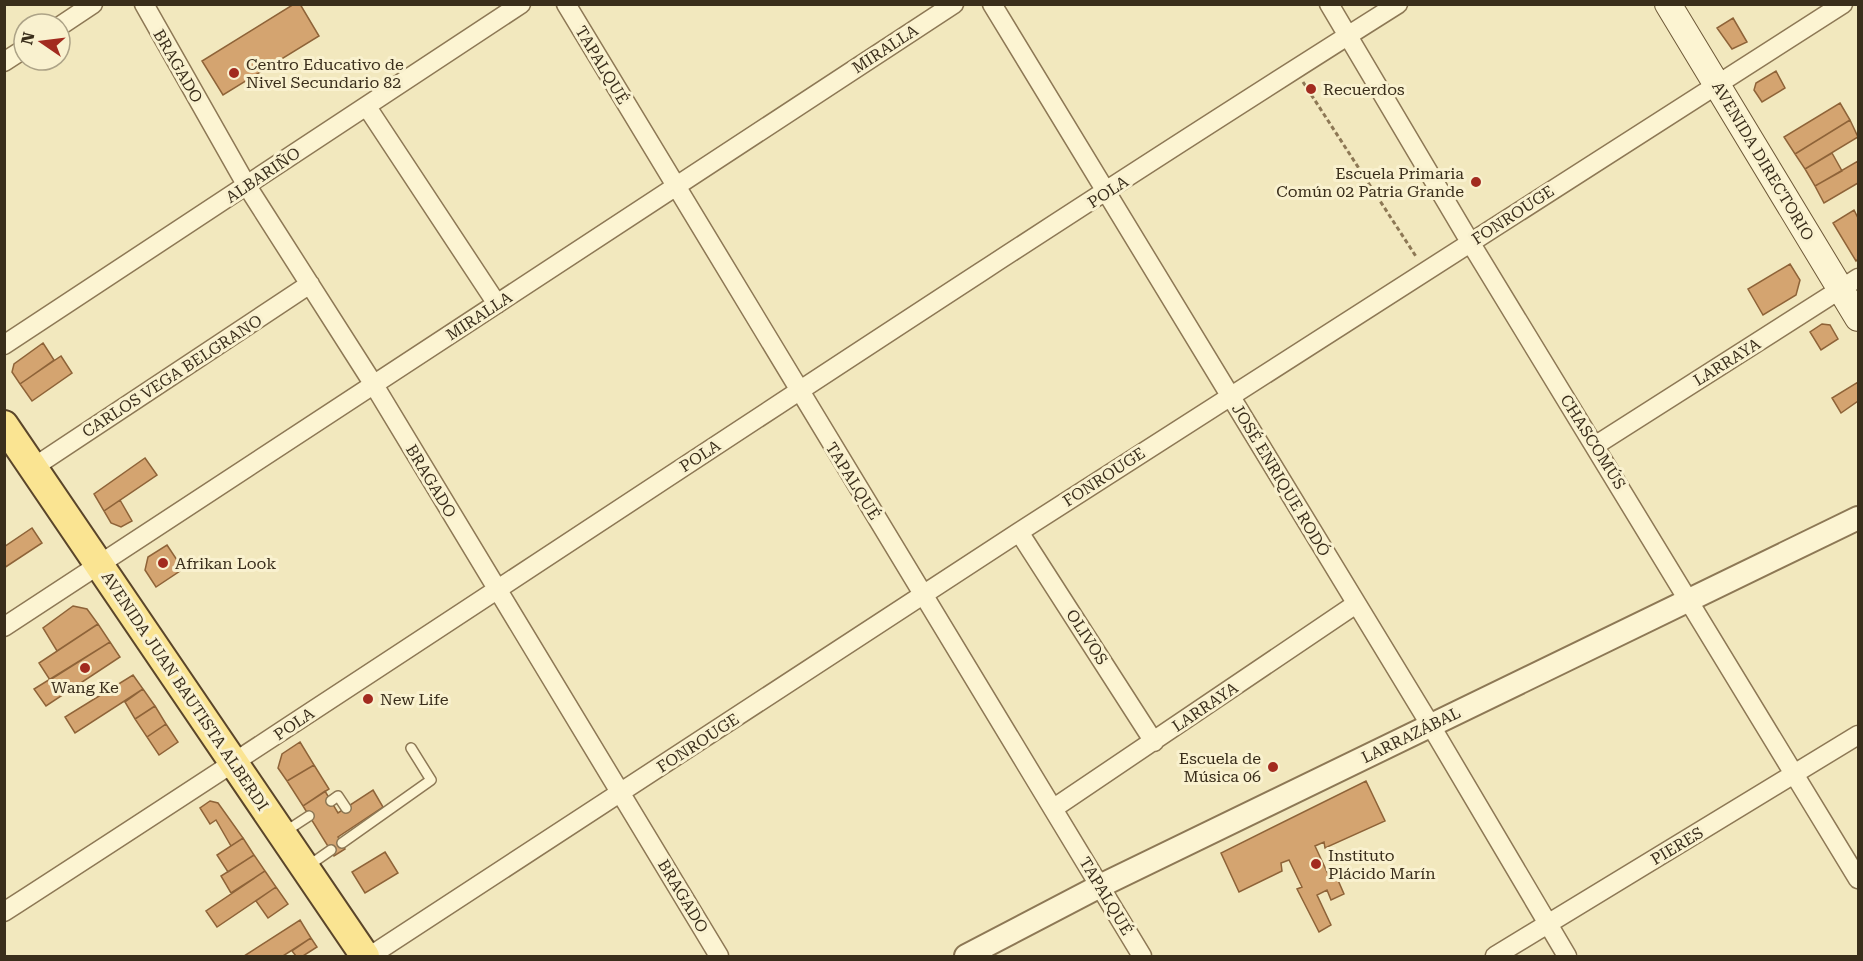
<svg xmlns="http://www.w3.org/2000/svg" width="1863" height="961" font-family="'Roboto Serif',serif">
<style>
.building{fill:#d4a470;stroke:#8e6338;stroke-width:1.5}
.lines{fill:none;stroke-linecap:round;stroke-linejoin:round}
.service-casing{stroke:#8d7855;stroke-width:12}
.minor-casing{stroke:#8d7855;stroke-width:21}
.tertiary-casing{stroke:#8d7855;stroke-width:26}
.secondary-casing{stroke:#6e5938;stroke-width:28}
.primary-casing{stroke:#5a452a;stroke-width:32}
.path{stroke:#8d7855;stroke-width:3;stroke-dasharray:4.5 3;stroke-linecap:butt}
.service{stroke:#fcf4d2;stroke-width:9}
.minor{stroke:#fcf4d2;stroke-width:18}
.tertiary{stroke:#fcf4d2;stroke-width:22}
.secondary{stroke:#fcf4d2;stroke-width:26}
.primary{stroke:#fae492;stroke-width:28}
.poi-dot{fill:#a22b1f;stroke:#f9f1cf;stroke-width:2}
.labels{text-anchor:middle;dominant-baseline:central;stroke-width:6;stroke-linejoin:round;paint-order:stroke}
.street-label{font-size:16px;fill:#3a2e1b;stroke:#f9f1cf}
.poi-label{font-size:16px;fill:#3a2e1b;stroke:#f9f1cf;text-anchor:start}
</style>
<rect width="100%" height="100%" fill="#f2e8be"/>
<path class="building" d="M294 4H300L319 36 223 95 202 61Z
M1733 18 1747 42 1732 49 1717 28Z
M1776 71 1785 88 1762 102 1754 90 1756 83Z
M1840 103 1850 120 1795 154 1784 137Z
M1850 120 1858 137 1805 169 1795 154Z
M1832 153 1842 171 1815 186 1805 169Z
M1858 161V183L1824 203 1815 186Z
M1854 210 1858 218V259L1856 261 1833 223Z
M1790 264 1800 280 1796 295 1763 315 1748 289Z
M1822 324 1830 325 1838 339 1821 350 1810 332Z
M43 343 54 360 20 384 12 372 14 364Z
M61 356 72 373 32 401 20 384Z
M1858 382V401L1841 413 1832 398Z
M145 458 157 475 104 511 94 494Z
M120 500 132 521 121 527 111 523 104 511Z
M32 528 42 543 4 568V547Z
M167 545 183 569 156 587 145 570 148 557Z
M73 606 87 609 98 624 57 651 43 628Z
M98 624 110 642 50 680 39 663Z
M110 642 120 657 46 706 34 689Z
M133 675 143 689 75 733 65 717Z
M143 689 155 706 135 719 125 702Z
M155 706 166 724 147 737 135 719Z
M166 724 178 742 159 755 147 737Z
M300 742 314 765 287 781 278 768 282 754Z
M314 765 329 789 303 806 287 781Z
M1366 781 1385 821 1325 848 1324 842 1315 846 1328 874 1334 871 1344 894 1331 900 1327 890 1317 895 1331 925 1319 932 1297 889 1302 887 1289 860 1281 863 1282 871 1239 892 1221 853Z
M373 790 383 807 338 837 345 849 334 856 303 806 325 791 338 813Z
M210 801 218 803 243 838 231 846 216 820 210 824 200 808Z
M243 838 254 855 228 872 217 855Z
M385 852 398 873 365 893 352 872Z
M254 855 265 871 231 893 221 876Z
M265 871 276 887 217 927 206 911Z
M276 887 288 904 268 918 256 901Z
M300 920 311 938 283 956H244Z
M311 938 317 947 303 956H296L292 951Z"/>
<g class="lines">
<defs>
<path id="service" d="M331 801 338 796 346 808
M283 833 309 816
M342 843 431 780 411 748
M308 866 331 850"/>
<path id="minor" d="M144 4 247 186 374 385 719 956
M566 4 1142 956
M992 4 1431 726 1567 956
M1329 4 1470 242 1858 879
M60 26 93 4
M4 62 24 49
M367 107 497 304
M4 345 521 4
M1596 445 1858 278
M34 467 310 284
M1019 532 1154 742
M4 627 954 4
M1054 808 1356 604
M4 912C470 611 929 300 1398 4
M370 956 1019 532 1843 4
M1495 956 1858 735"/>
<path id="tertiary" d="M966 956 1100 886 1858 518"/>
<path id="secondary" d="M1668 4 1858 318"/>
<path id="primary" d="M4 425 365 956"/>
</defs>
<use href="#service" class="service-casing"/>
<use href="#minor" class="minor-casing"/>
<use href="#tertiary" class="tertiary-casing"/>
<use href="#secondary" class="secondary-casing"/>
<use href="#primary" class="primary-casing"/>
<path class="path" d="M1303 82 1417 258"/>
<use href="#service" class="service"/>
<use href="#minor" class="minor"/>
<use href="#tertiary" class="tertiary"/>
<use href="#secondary" class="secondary"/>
<use href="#primary" class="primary"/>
</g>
<g class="poi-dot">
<circle cx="234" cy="73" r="6"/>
<circle cx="1311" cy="89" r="6"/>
<circle cx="1476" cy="182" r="6"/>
<circle cx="163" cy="563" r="6"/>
<circle cx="85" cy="668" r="6"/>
<circle cx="368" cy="699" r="6"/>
<circle cx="1273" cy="767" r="6"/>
<circle cx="1316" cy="864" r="6"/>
</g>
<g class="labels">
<g class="street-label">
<text transform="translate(885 49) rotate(-33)">MIRALLA</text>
<text transform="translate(602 65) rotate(59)">TAPALQUÉ</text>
<text transform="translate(178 66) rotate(60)">BRAGADO</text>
<text transform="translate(1763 161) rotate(59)">AVENIDA DIRECTORIO</text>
<text transform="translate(263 175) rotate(-34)">ALBARIÑO</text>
<text transform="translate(1108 192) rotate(-33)">POLA</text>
<text transform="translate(1513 215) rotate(-33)">FONROUGE</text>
<text transform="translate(479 316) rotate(-33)">MIRALLA</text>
<text transform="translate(1727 362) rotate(-32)">LARRAYA</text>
<text transform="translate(172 376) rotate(-33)">CARLOS VEGA BELGRANO</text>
<text transform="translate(1593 442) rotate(58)">CHASCOMÚS</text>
<text transform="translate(700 456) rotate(-33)">POLA</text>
<text transform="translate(1104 477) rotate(-33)">FONROUGE</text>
<text transform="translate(1281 480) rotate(59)">JOSÉ ENRIQUE RODÓ</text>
<text transform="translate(431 481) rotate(59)">BRAGADO</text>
<text transform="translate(853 481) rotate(58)">TAPALQUÉ</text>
<text transform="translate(1087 637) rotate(57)">OLIVOS</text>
<text transform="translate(185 691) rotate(56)">AVENIDA JUAN BAUTISTA ALBERDI</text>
<text transform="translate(1205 707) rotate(-34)">LARRAYA</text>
<text transform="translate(294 724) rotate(-34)">POLA</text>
<text transform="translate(1411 735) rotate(-26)">LARRAZÁBAL</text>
<text transform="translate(698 743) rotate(-33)">FONROUGE</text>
<text transform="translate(1677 846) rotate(-31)">PIERES</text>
<text transform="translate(683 896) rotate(59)">BRAGADO</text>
<text transform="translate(1106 896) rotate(59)">TAPALQUÉ</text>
</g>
<g class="poi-label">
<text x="246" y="64">Centro Educativo de<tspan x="246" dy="18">Nivel Secundario 82</tspan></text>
<text x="1323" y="89">Recuerdos</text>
<text x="1464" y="173" text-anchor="end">Escuela Primaria<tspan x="1464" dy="18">Común 02 Patria Grande</tspan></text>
<text x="175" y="563">Afrikan Look</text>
<text x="85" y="687" text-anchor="middle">Wang Ke</text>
<text x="380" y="699">New Life</text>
<text x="1261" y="758" text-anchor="end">Escuela de<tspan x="1261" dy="18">Música 06</tspan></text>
<text x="1328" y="855">Instituto<tspan x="1328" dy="18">Plácido Marín</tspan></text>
</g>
</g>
<rect width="1863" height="961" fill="none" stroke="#3a2e1b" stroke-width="12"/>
<g transform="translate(42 42) rotate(284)"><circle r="28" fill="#f9f1cf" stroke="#ada387" stroke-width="1.5"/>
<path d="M0-4.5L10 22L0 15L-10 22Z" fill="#a22b1f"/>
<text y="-9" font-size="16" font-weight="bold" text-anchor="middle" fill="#3a2e1b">N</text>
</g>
</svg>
